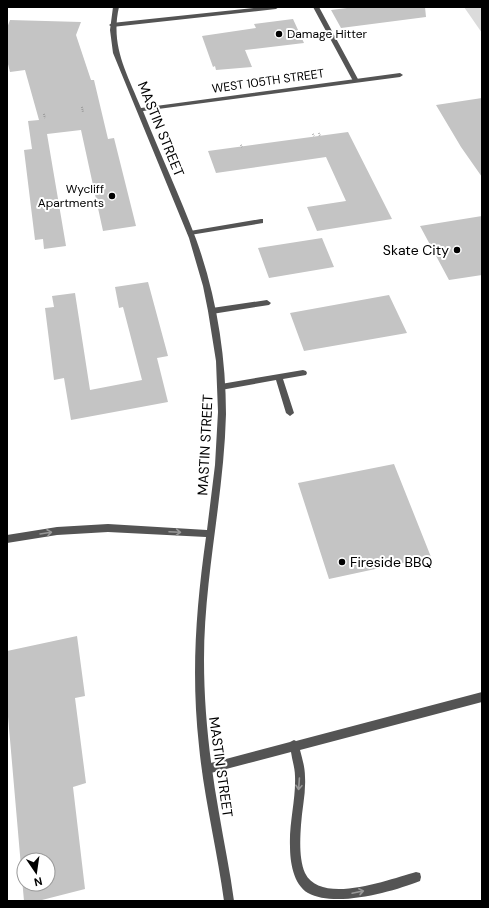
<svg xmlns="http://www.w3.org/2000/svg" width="489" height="908" font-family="'DM Sans',sans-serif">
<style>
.green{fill:#dbdbdb}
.building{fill:#c4c4c4;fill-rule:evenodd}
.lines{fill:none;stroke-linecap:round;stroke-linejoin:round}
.path{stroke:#767676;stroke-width:2;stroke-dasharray:0.5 1.5;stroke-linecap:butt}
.service{fill:#545454;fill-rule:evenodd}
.minor{fill:#545454;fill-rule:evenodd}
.oneway{stroke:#989898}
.poi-dot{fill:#000;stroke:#fff;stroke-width:1.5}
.labels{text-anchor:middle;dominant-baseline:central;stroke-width:4;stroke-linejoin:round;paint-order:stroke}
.far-poi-label{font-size:12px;fill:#000;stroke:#fff;text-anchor:start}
.far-street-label{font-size:12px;fill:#000;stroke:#fff}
.street-label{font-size:14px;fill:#000;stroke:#fff}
.poi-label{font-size:14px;fill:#000;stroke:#fff;text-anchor:end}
</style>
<rect width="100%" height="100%" fill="#fff"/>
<path class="green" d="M464 7H482V33Z"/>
<path class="building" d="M355 7H425L426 17 341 28 331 10Z
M293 19 304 43 245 50 252 67 216 70 215 66 213 67 202 36 256 28 254 24Z
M10 20 81 22 76 35 91 80H94L108 139 114 138 136 226 103 231 81 130 47 134 66 246 44 249 43 239 35 240 24 150 32 149 28 121 39 120 25 70 10 72 7 60V28Z
M482 98V177L461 147 436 105Z
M348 132 392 219 317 231 307 207 346 201 326 157 216 173 208 151Z
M482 216V275L449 280 420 226Z
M322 238 334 267 269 278 258 248Z
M148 282 168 356 157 358 168 402 71 420 64 378 54 380 45 308 54 307 52 296 75 293 90 390 142 380 123 307 119 308 115 287Z
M389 295 407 333 304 351 290 313Z
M394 464 431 557 329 579 298 483Z
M77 636 85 696 75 698 86 783 73 787 85 889 38 901H24L7 705V651ZM24 860H48V884H24Z"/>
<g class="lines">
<path class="path" d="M82 107 83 112
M44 114 45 118
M319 133 320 136
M313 134 314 136
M241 145 242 147"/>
<path class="service" d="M262 7H279L276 9 112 27 109 25 112 23Z
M313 7H319L359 81 358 82 353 81Z
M261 219H263V223L190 235 187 233 190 231Z
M267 300 271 303 269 305 212 314 208 311 212 308Z
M303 370 306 371 307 373 306 375 283 379 294 413 290 416 286 413 276 380 221 390 217 387 221 384Z
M482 692V702L300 750C302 758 305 767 305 777 306 793 302 809 301 825 300 840 299 859 305 873 321 906 390 879 416 872L420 873 421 877 420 881C392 892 335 908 308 893 293 884 290 861 290 846 289 823 296 799 295 776 295 768 292 760 291 752L207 774 203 773 202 769 203 765 207 764 290 742 294 740 296 741Z"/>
<path class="minor" d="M113 7H119C110 46 127 73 141 108L400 73 403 75 400 77 143 111C160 154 180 196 196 239 216 294 226 355 226 414 224 496 204 577 204 660 204 711 210 763 219 813 224 843 230 871 234 901H224C217 849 204 798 199 746 191 673 196 609 206 537L108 532 57 535 7 543V535L57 527 108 524 207 530 215 465 218 412 216 361 208 311 203 286 189 238 113 53 110 30Z"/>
</g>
<defs><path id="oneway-shaft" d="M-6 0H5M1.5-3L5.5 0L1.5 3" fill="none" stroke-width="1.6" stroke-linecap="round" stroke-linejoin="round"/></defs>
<g class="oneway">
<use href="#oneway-shaft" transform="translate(175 532) rotate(3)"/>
<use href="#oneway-shaft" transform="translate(46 533) rotate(-9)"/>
<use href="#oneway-shaft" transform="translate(299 784) rotate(94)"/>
<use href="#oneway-shaft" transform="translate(358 892) rotate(-12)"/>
</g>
<g class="poi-dot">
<circle cx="279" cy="34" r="4"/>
<circle cx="112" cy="196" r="4"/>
<circle cx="457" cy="250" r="4"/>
<circle cx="342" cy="562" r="4"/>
</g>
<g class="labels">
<g class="far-poi-label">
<text x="287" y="34">Damage Hitter</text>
<text x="104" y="189" text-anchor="end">Wycliff<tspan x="104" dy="14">Apartments</tspan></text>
</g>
<g class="far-street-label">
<text transform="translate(268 81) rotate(-8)">WEST 105TH STREET</text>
</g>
<g class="street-label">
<text transform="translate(161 129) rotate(68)">MASTIN STREET</text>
<text transform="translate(205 445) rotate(-87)">MASTIN STREET</text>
<text transform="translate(221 767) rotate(82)">MASTIN STREET</text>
</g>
<g class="poi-label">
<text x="449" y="250">Skate City</text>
<text x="350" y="562" text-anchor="start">Fireside BBQ</text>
</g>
</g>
<rect width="489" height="908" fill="none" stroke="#000000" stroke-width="16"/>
<g transform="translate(36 872) rotate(167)"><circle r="19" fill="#ffffff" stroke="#999999"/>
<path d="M0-3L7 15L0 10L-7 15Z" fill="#000000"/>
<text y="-6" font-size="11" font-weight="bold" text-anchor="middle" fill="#000000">N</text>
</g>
</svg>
